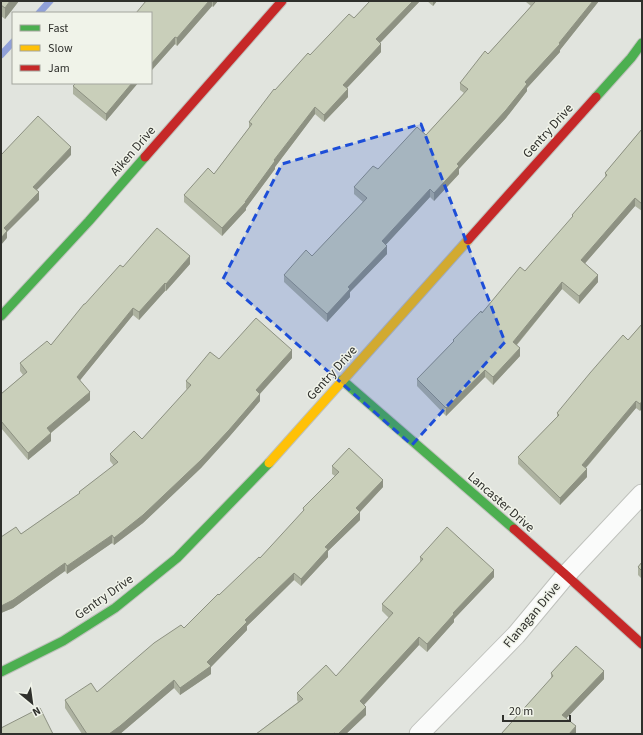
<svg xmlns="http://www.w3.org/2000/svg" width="643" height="735" font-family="'Source Sans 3',sans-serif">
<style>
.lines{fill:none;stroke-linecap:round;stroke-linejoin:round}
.stream{stroke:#90a0d8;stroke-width:7}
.street-casing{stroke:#bfc1bc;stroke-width:21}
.fast-casing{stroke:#bfc1bc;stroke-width:11}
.slow-casing{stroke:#bfc1bc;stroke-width:11}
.jam-casing{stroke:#bfc1bc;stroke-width:11}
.street{stroke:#fafbfa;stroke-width:19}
.fast{stroke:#4caf50;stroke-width:9}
.slow{stroke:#ffc107;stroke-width:9}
.jam{stroke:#c62828;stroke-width:9}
.wall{fill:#adb2a0}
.shaded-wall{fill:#8d9182}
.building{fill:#c9cfba;stroke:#8d9182}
.marked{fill:#1d4ed8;fill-opacity:0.2;stroke:#1d4ed8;stroke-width:3;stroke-dasharray:8 5;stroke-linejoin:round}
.labels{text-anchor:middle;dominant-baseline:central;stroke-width:3;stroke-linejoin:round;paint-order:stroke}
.street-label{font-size:13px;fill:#2f302c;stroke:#f0f3e9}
</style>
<rect width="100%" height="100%" fill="#e1e4de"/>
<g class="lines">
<path class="stream" d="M39 13 50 1
M1 55 13 42"/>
<defs>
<path id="street" d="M419 734 516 635 566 575 642 494"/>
<path id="fast" d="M596 97 631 58 642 43
M1 316 89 221 145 157
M342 380 514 529
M1 672 63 641 115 608 177 558 269 463"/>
<path id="slow" d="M269 463 468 240"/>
<path id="jam" d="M145 157 282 1
M468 240 596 97
M514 529 566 575 642 644"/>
</defs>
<use href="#street" class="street-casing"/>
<use href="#fast" class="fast-casing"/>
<use href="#slow" class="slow-casing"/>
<use href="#jam" class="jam-casing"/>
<use href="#street" class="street"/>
<use href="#fast" class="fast"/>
<use href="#slow" class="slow"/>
<use href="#jam" class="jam"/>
</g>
<path class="wall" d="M1 1H19L5 19 1 16Z
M146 1H218L213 7 212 6 177 46 175 44 151 71V13Z
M370 1H420L380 43 381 52 347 88 348 97 324 122 315 114 275 167V169L246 208V210L222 236 184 202V195L214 174 249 128V122L275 90 310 55 354 18Z
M427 1H437L433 6Z
M526 1H599L560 50V52L527 88V91L506 118 459 169V174L434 201 430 197 385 245 387 254 350 292V297L327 322 284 282V275L312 256 363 202 354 194V187L378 169 426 135 464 93 460 90V83L488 54 531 6 526 2Z
M138 83 106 121 73 94V86Z
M642 129V211L635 206 585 263 598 282 579 304 562 289 517 345 520 356 493 385 485 377 446 416 417 386V379L453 342V340L525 271 572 218V215L605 178V173Z
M190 264 166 291H165L139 320 133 315 80 380 90 400 51 433V441L28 460 1 428V394L23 375 20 371V363L51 345 85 304 123 267Z
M642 324V408L640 411 636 408 586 468 587 477 560 505 518 464V457L557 417V413L628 340Z
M292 358 260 394V401L229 437 201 468 143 523 114 545 112 543 67 574 65 571 13 608 1 613V537L21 534 79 494V492L114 466 110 461V454L142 439 187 390 186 388V381L219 359Z
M332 466 383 487 360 512V520L328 551V557L301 586 294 580 247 626V630L211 667V674L180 695 174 688 120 734H82L65 708V700L97 692 184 628 219 595 260 558 303 512V508L335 476 332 474Z
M420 557 494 577 454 619V622L427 652 419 645 364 705 366 715 346 734H256L298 702 297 700V693L336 676 389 618 382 611V604L420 563Z
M642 562V579L638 575V567Z
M551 673 604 679 566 718 576 734H501L551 679Z"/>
<path class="shaded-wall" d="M10 1H19L5 19V8Z
M209 1H212V6L177 46V38Z
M213 1H218L213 7Z
M413 1H420L376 47V39Z
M433 1H437L433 6Z
M593 1H599L560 50V52L527 88V91L506 118 459 169V174L434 201V193L457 164 525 82 559 43Z
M175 37V44L151 71V64Z
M381 44V52L343 92V85Z
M132 83H138L106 121V114Z
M348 89V97L324 122V115Z
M315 107V114L275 167V169L246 208V210L222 236V228Z
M71 147V155L33 194V187Z
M430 189V197L382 249V241Z
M39 192V200L7 232V238L1 245V238L4 228Z
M635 198V206L581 268V260Z
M387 246V254L350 292V297L327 322V314L348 287Z
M190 256V264L166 291V284Z
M598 275V282L579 304V296Z
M562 282V289L513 349V342Z
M165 283V291L139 320V312Z
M133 308V315L77 384V377Z
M520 348V356L493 385V377Z
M292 350V358L256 398V390Z
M485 370V377L446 416V408Z
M90 392V400L47 436V428Z
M260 394V401L229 437 201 468 143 523 114 545V538Z
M636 401V408L582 472V465Z
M642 401V408L640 411V404Z
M51 433V441L28 460V453Z
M587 469V477L560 505V498Z
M383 480V487L356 516V508Z
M360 512V520L328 551V557L301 586V579L325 547Z
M112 535V543L67 574V566Z
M65 563V571L13 608 1 613V606Z
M494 570V577L454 619V622L427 652V644L453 613Z
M294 573V580L247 626V630L211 667V674L180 695V688L207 662 245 620Z
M419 637V645L360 709V701Z
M604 671V679L562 723V715Z
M174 680V688L120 734H109Z
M366 707V715L346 734H338Z
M576 726V734H569Z"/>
<path class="building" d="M1 1H10L5 8 1 5Z
M146 1H209L177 38 175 37 151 64V13H136Z
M370 1H413L376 39 381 44 343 85 348 89 324 115 315 107 274 160 275 161 245 202H246L222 228 184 195 208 168 214 174 252 124 249 122 274 89 275 90 308 53 310 55 349 14 354 18Z
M534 1H593L559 43 560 44 525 82 527 84 506 110 457 164 459 166 434 193 430 189 382 241 387 246 348 287 350 289 327 314 284 275 306 250 312 256 367 198 354 187 373 166 378 169 417 127 426 135 468 89 460 83 485 51 488 54 535 2Z
M76 83H132L106 114 73 86Z
M38 116 71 147 33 187 39 192 4 228 7 231 1 238V155Z
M642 129V204L635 198 581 260 598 275 579 296 562 282 513 342 520 348 493 377 485 370 446 408 417 379 454 341 453 340 481 311 482 313 520 267 525 271 573 216 572 215 607 175 605 173Z
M157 228 190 256 166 284 165 283 139 312 133 308 77 377 90 392 47 428 51 433 28 453 1 421V394L27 372 20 363 47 341 51 345 84 304H85L120 265 123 267Z
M256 318 292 350 256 390 260 394 229 430 201 460 143 515 114 538 112 535 67 566 65 563 13 600 1 606V537L16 527 21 534 80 493 79 492 118 462 110 454 134 431 142 439 191 385 186 381 210 352 219 359Z
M642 324V401L640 404 636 401 582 465 587 469 560 498 518 457 559 415 557 413 590 373 623 335 628 340Z
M349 448 383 480 356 508 360 512 325 547 328 549 301 579 294 573 245 620 247 622 207 662 211 666 180 688 174 680 120 726 109 734H87L65 700 91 683 97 692 154 643 181 625 184 628 218 594 219 595 259 557 260 558 304 510 303 508 339 472 332 466Z
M447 527 494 570 453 613 454 614 427 644 419 637 360 701 366 707 338 734H336L335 733 333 734H256L303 699 297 693 326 665 336 676 393 613 382 604 423 559 420 557Z
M642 562V571L638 567Z
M576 646 604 671 562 715 576 726 569 734H501L553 676 551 673Z
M40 708 53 734H1V728Z"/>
<path class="marked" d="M421 124 505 342 412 445 223 279 282 164Z"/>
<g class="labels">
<g class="street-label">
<text transform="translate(548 131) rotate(-48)">Gentry Drive</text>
<text transform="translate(133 151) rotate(-49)">Aiken Drive</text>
<text transform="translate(332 373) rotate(-48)">Gentry Drive</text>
<text transform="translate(501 502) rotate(41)">Lancaster Drive</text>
<text transform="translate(104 597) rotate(-35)">Gentry Drive</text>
<text transform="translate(532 615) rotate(-50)">Flanagan Drive</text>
</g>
</g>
<rect width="643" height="735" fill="none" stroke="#2f302c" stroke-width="4"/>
<rect x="12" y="12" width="140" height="72" fill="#f0f3e9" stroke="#a3a59d"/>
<rect x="20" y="25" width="20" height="6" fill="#4caf50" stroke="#a3a59d"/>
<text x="48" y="32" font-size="12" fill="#2f302c">Fast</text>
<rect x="20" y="45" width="20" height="6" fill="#ffc107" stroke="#a3a59d"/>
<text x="48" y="52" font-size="12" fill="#2f302c">Slow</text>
<rect x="20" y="65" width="20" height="6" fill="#c62828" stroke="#a3a59d"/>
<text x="48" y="72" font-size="12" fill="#2f302c">Jam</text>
<g transform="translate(32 703) rotate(151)" stroke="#f0f3e9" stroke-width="3" paint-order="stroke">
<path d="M0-3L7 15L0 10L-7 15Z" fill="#2f302c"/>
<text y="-6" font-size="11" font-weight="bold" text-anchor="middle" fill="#2f302c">N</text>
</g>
<path d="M503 715v6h67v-6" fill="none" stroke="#2f302c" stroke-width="2"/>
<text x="509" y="715" font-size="12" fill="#2f302c" stroke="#f0f3e9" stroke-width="3" paint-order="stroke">20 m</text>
</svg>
